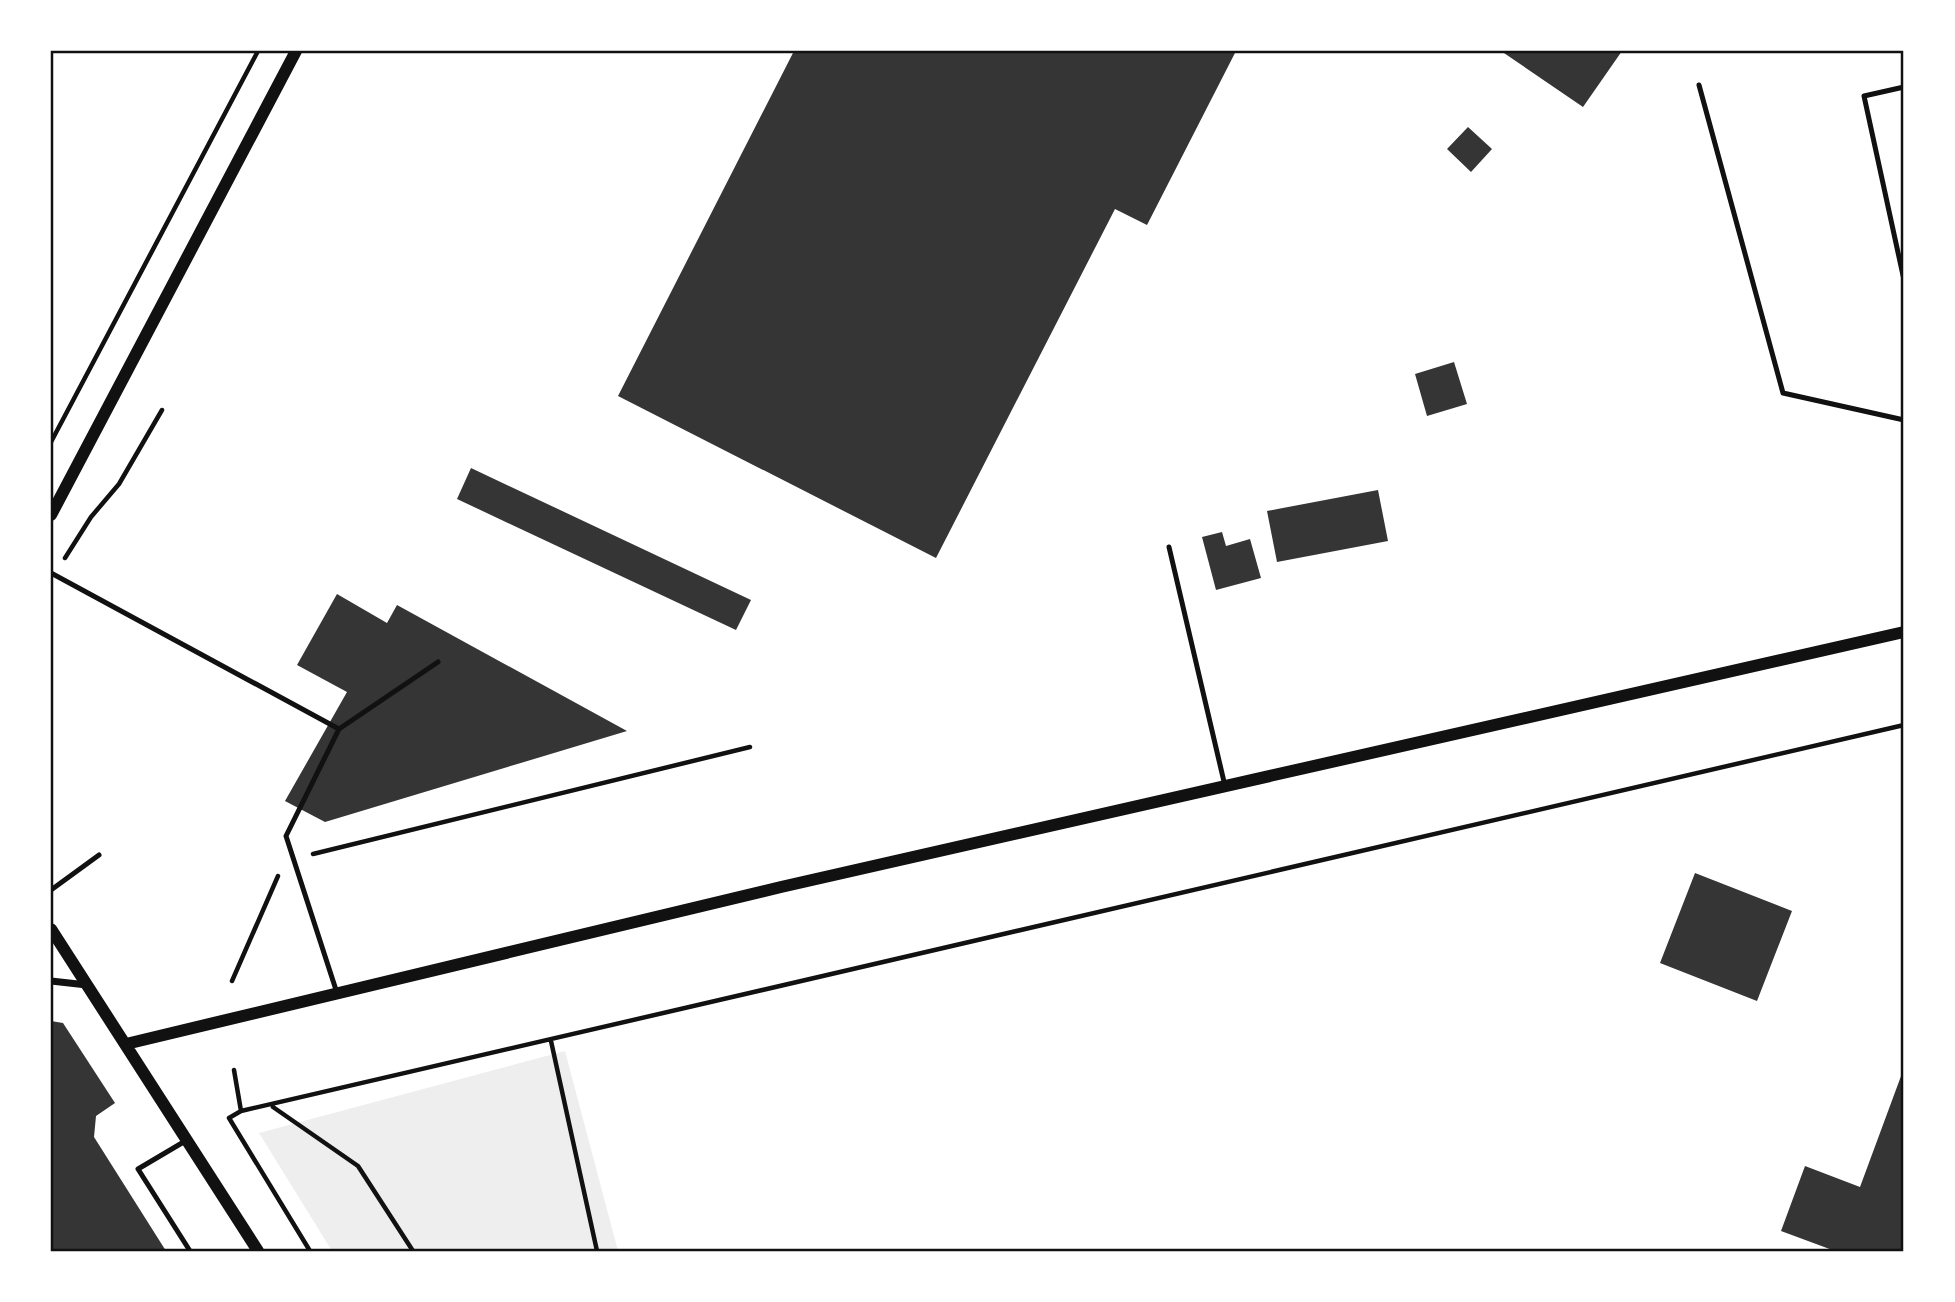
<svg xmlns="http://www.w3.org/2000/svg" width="1955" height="1302" font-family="Roboto,sans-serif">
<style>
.green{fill:#eee}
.building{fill:#353535}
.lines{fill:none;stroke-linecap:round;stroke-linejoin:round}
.path{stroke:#111;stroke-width:4.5}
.service{stroke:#111;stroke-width:5}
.minor{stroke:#111;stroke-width:7}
.tertiary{stroke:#111;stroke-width:12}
.neatline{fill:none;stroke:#111;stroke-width:2.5}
</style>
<rect width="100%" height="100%" fill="#fff"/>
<path class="green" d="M565 1051 618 1251H332L259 1133Z"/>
<path class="building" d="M794 51H1236L1147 225 1115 209 936 558 618 396Z
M1501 51H1622L1583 107Z
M1468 127 1492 149 1471 172 1447 149Z
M1454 362 1467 404 1427 416 1415 374Z
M471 468 751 600 736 630 457 499Z
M1378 490 1388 541 1277 562 1267 511Z
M1222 532 1226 546 1250 539 1261 578 1216 590 1202 537Z
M337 594 387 623 397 605 627 731 325 822 285 801 347 692 297 665Z
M1695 873 1792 911 1757 1001 1660 963Z
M51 1021 63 1023 115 1103 96 1116 94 1137 166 1251H51Z
M1904 1068V1251H1835L1781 1231 1805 1166 1860 1187Z"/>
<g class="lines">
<path class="path" d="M51 442 258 51
M65 558 91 517 119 484 162 410
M313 854 750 747
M232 981 278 876
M551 1041 597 1251
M234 1070 241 1111
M273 1107 358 1166 413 1251
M310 1251 229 1118 241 1111 1904 725"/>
<path class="service" d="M1699 85 1783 393 1904 420
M1904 87 1864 96 1904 280
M1169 547 1225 786
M51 573 339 729 286 836 337 993
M339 729 438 662
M51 890 99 855
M187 1140 138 1169 190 1251"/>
<path class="minor" d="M51 981 87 985"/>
<path class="tertiary" d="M51 515 296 51
M51 929 258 1251
M126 1044 781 887 1904 632"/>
</g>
<rect width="1955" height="1302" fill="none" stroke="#ffffff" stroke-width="105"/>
<rect x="52" y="52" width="1850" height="1198" class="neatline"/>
</svg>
